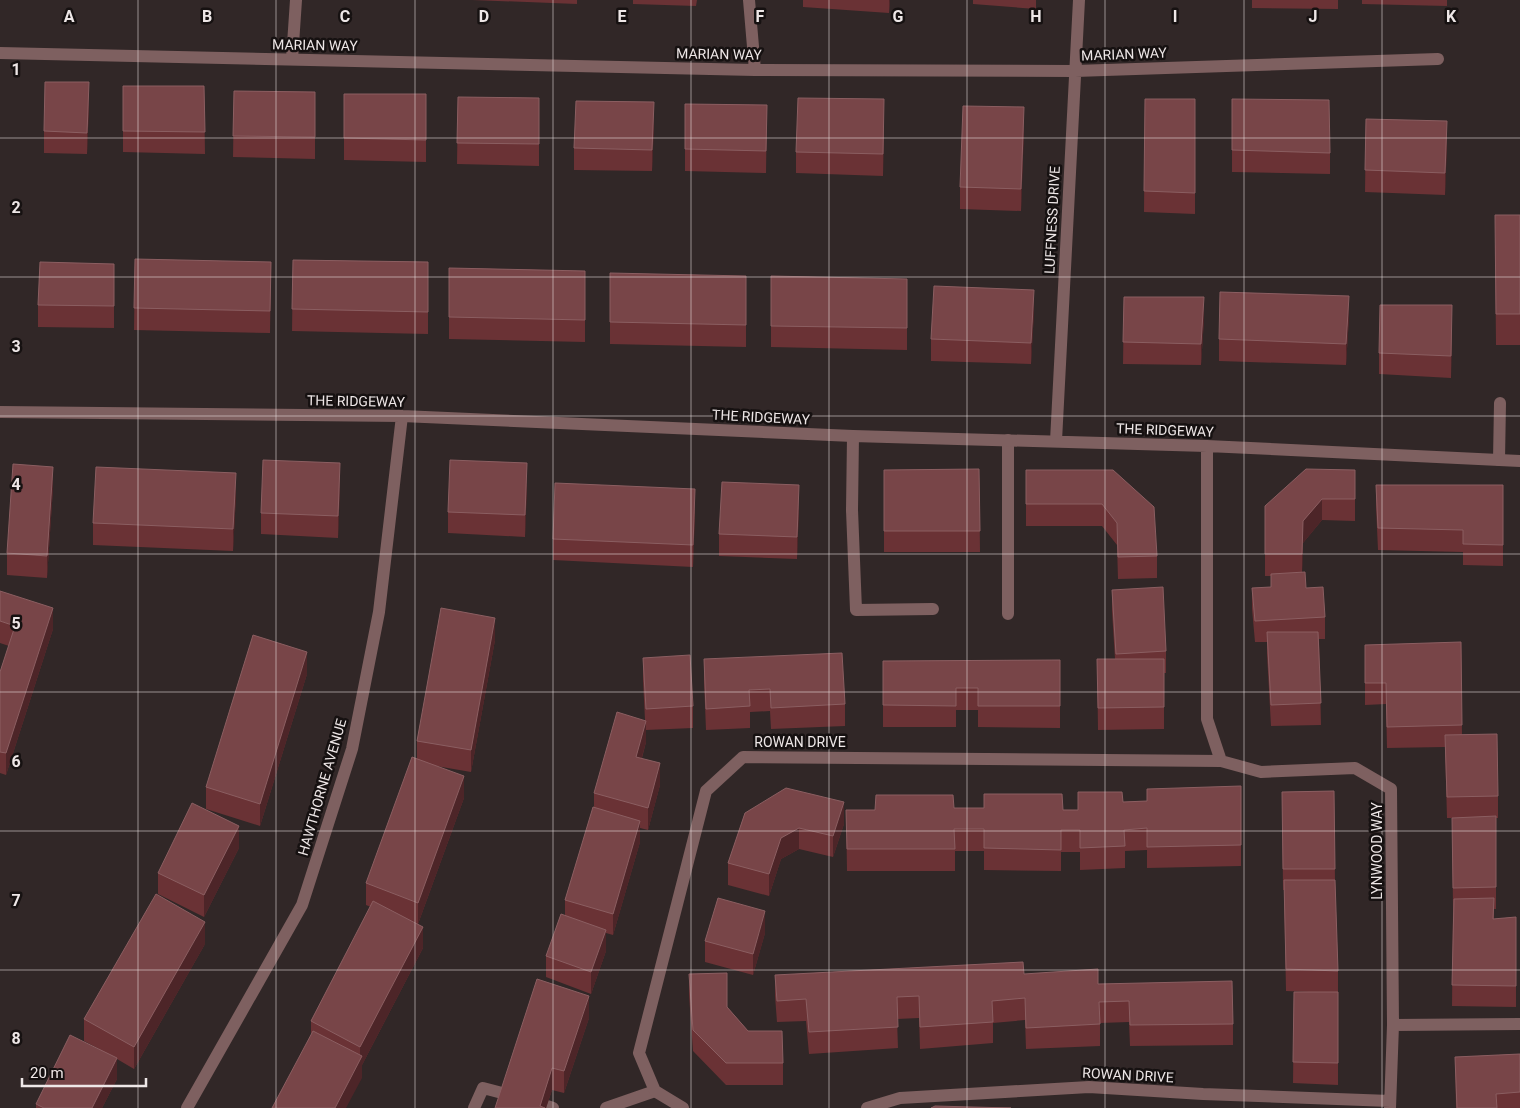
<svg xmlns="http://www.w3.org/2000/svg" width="1520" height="1108" font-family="Roboto,sans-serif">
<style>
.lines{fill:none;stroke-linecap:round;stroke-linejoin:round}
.lane{stroke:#7e6060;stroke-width:12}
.street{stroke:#7e6060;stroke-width:12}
.wall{fill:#6a3235}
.shaded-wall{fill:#4d2528}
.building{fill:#784548;stroke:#8b5e61}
.grid{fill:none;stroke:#eee7e7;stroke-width:1;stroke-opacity:0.55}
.labels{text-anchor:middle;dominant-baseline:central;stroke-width:5;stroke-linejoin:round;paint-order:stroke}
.street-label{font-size:14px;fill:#eee7e7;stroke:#161111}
.grid-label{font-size:16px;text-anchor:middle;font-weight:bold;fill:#eee7e7;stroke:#161111;stroke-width:5;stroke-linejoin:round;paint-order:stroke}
</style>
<rect width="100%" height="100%" fill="#312727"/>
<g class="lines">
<path class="lane" d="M1008 440V614
M1499 460 1500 403
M852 510 856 610 933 609
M547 1106 553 1108
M474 1108 483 1088 506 1094
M606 1108 655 1091"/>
<path class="street" d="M749 0 755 70
M0 53 755 70 1075 71 1438 59
M292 59 296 0
M0 412 402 416 853 436 1207 446 1520 461
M1056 441 1079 0
M1207 446V719L1221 761 1261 772 1355 768 1391 789 1393 1025 1390 1108
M852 510 853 436
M1393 1025 1520 1024
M187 1108 302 905 352 749 379 612 402 416
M683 1108 655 1091 639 1053 706 791 743 757 1221 761
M867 1108 900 1098 1089 1087 1203 1094 1390 1101"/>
</g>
<path class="wall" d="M472 0H577V4Z
M633 0H697L696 6 633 4Z
M803 0H890L889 13 803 7Z
M973 0H1036V9L973 4Z
M1252 0H1338V9L1252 8Z
M1362 0H1447V6L1362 4Z
M123 86H204L205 154 123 152Z
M234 91 315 92V159L233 157Z
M344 94H426V162L344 160Z
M458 97 539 98V166L457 164Z
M1145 99H1195V214L1144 212Z
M1232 99 1330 153V174L1232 172Z
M89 104 87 154 44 153V131Z
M685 104 767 105 766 173 685 171Z
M1366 119 1447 143 1445 195 1365 192Z
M884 121 883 176 796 173V152Z
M654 124 652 171 574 170V148Z
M1024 129 1021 211 960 209V187Z
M1520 215V345H1496L1495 246Z
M135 259 271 262 270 333 134 330Z
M293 260 428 262V334L292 331Z
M114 264V328L38 327V305Z
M449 268 585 271V342L449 339Z
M746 276V347L610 344V322Z
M771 276 907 279V350L771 347Z
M1124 297 1204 319 1201 365 1123 364Z
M1034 311 1031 364 931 361V339Z
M1349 317 1346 365 1219 361V339Z
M1452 327 1451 378 1379 374V353Z
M979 469 980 552H884V470Z
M1026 470H1113L1157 556V578L1118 579 1117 545 1102 526H1026Z
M340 485 338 538 261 534V513Z
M527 485 525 537 448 533V512Z
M1376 485H1503V566L1463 565V552L1378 550 1376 506Z
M53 488 47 578 7 575V553Z
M1355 491V521L1322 520 1303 543 1302 572 1306 588 1325 617V639H1319L1321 725 1271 726 1267 654V642H1255L1252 609V588L1271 587V576H1265V506Z
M236 495 233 551 93 545V523Z
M799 507 797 559 719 556V534Z
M695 511 693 567 553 560V539Z
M1112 590 1166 651V673H1164V729L1098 730 1097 659H1115L1112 611Z
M0 591 53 629 6 775 0 773V672L9 646 0 643Z
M495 640 471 772 436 766 464 798 418 924 423 948 362 1065V1078L311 1033V1021L371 907 366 905V883L417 759V741Z
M1461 642 1462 735 1498 796V818H1496V909H1494V919L1516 917V1007L1452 1006 1453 910 1452 818H1447L1445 747 1387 748 1386 704 1365 705V683Z
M643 658 693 706V728L646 730V742L642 758 660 785 648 830 640 828V842L613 935 606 933V951L591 994 546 977V956L565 915V900L594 807V793L645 720 643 680Z
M704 659 845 704V726L771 729 770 711 750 712V728L706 730 704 681Z
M1060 660V728L978 727V710H956V727H883V661Z
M307 674 260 826 206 809V787Z
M1241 786V866L1147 868V850L1125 851V868L1080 870V852H1061V871L984 870V851H955V871H847L846 810H875L954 808 1078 810V792L1123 802 1147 801Z
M1334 791 1335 881 1338 971V1085L1293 1083 1294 992H1308L1286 991 1284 890H1283L1282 792Z
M745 813 844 824 833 857 799 849 781 859 769 896 728 885V863Z
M239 848 204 917 158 894V873Z
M765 933 753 975 705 962V941Z
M205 944 134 1069 117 1059V1079L102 1108H36V1104L99 1049 84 1041V1019Z
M689 974 727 1007 748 1031 783 1063V1085H726L693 1051 689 995Z
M1024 974 1098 984 1233 1024V1045L1130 1046 1129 1022 1100 1023V1046L1026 1049 1025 1020 993 1023V1043L920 1049 919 1018 897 1019 898 1048 809 1054 806 1021 777 1022 775 996V975Z
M589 1018 564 1093 552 1090 546 1108H495Z
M1520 1054V1108H1456L1455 1057Z"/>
<path class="shaded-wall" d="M889 0H890L889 13Z
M89 82V104L87 154V133Z
M884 99V121L883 176V154Z
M654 102V124L652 171V150Z
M1024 107V129L1021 211V189Z
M1447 121V143L1445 195V173Z
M1034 290V311L1031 364V343Z
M1349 296V317L1346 365V344Z
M1204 297V319L1201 365V344Z
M1452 305V327L1451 378V356Z
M340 463V485L338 538V516Z
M527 463V485L525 537V515Z
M53 467V488L47 578V556Z
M236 473V495L233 551V529Z
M799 485V507L797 559V537Z
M695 489V511L693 567V545Z
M1322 499V520L1303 543 1302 576V554L1303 521Z
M53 608V629L6 775V753Z
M495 618V640L471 772V750Z
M307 652V674L260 826V804Z
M646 721V742L636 778V757Z
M660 763V785L648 830V808Z
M464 776V798L418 924V903Z
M844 802V824L833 857V836Z
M640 821V842L613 935V914Z
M239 826V848L204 917V895Z
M799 828V849L781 859 769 896V874L781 838Z
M765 911V933L753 975V954Z
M205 922V944L134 1069V1047Z
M423 927V948L362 1065V1078L346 1108H335L360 1059V1047Z
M606 930V951L591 994V972Z
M589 996V1018L564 1093V1071Z
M117 1058V1079L102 1108H92Z
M552 1068V1090L546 1108H540Z"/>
<path class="building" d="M45 82H89L87 133 44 131Z
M123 86H204L205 132 123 131Z
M234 91 315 92V137L233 136Z
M344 94H426V140L344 138Z
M458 97 539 98V144L457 143Z
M798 98 884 99 883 154 796 152Z
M1145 99H1195V193L1144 191Z
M1232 99 1329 100 1330 153 1232 150Z
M576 101 654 102 652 150 574 148Z
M685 104 767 105 766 151 685 149Z
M963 106 1024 107 1021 189 960 187Z
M1366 119 1447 121 1445 173 1365 170Z
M1495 215H1520V314H1496Z
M135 259 271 262 270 311 134 308Z
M293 260 428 262V312L292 309Z
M40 262 114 264V306L38 305Z
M449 268 585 271V320L449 317Z
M610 273 746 276V325L610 322Z
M771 276 907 279V328L771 326Z
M934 286 1034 290 1031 343 931 339Z
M1220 292 1349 296 1346 344 1219 339Z
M1124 297H1204L1201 344 1123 342Z
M1380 305H1452L1451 356 1379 353Z
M263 460 340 463 338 516 261 513Z
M450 460 527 463 525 515 448 512Z
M13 464 53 467 47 556 7 553Z
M96 467 236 473 233 529 93 523Z
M979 469 980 531H884V470Z
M1306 469 1355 470V499H1322L1303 521 1302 554H1265V506Z
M1026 470H1113L1154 507 1157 556 1118 557 1117 523 1102 504H1026Z
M722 482 799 485 797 537 719 534Z
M555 483 695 489 693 545 553 539Z
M1376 485H1503V545L1463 544V530L1378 528Z
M1305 572 1306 588 1323 587 1325 617 1255 621 1252 588 1271 587V574Z
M1163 587 1166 651 1116 654 1112 590Z
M0 591 53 608 6 753 0 752V672L15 626 0 621Z
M441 608 495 618 471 750 417 741Z
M1267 632H1318L1321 703 1271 705Z
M253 635 307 652 260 804 206 787Z
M1461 642 1462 725 1387 727 1386 683H1365V645Z
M842 653 845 704 771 708 770 689 749 690 750 706 706 709 704 659Z
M690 655 693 706 646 709 643 658Z
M1097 659H1164V707L1098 708Z
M1060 660V706H978V688H956V706L883 705V661Z
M617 712 646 721 636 757 660 763 648 808 594 793Z
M1497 734 1498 796 1447 797 1445 735Z
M412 757 464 776 418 903 366 883Z
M1241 786V845L1147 847V828L1124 830 1125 846 1080 848V830H1061V850L984 848V829H954L955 849H847L846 810H875L876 795H953L954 808H984V794H1062L1063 810H1078V792H1122L1123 802 1147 801V789Z
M786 788 844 802 833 836 799 828 781 838 769 874 728 863 745 813Z
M1334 791 1335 869H1283L1282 792Z
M192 803 239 826 204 895 158 873Z
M593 807 640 821 613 914 565 900Z
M1496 816V887L1453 888 1452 818Z
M1284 880H1335L1338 971 1286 969Z
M156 894 205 922 134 1047 84 1019Z
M718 898 765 911 753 954 705 941Z
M1494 898 1493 919 1516 917V986L1452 985 1454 899Z
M373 901 423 927 360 1047 311 1021Z
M561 914 606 930 591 972 546 956Z
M1023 962 1024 974 1098 969V984L1232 981 1233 1024 1130 1025 1129 1001 1099 1002 1100 1024 1026 1028 1025 998 992 1001 993 1022 920 1027 919 996 897 997 898 1027 809 1032 806 999 777 1001 775 975Z
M727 973V1007L748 1031H782L783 1063H726L693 1030 689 974Z
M537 979 589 996 564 1071 552 1068 540 1106 545 1108H495Z
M1294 992H1338V1063L1293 1062Z
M313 1031 362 1056 335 1108H272Z
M70 1035 117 1058 92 1108H44L36 1104Z
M1520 1054V1092L1496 1094 1497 1108H1457L1455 1057Z
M935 1106 1011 1108H931Z"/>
<path class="grid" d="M138 0V1108M276 0V1108M415 0V1108M553 0V1108M691 0V1108M829 0V1108M967 0V1108M1105 0V1108M1244 0V1108M1382 0V1108M0 138H1520M0 277H1520M0 416H1520M0 554H1520M0 692H1520M0 831H1520M0 970H1520"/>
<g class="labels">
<g class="street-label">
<text transform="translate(315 45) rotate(1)">MARIAN WAY</text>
<text transform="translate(719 54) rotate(1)">MARIAN WAY</text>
<text transform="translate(1124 54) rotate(-2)">MARIAN WAY</text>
<text transform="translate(1052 220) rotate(-87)">LUFFNESS DRIVE</text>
<text transform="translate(356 401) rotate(1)">THE RIDGEWAY</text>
<text transform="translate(761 417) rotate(3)">THE RIDGEWAY</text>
<text transform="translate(1165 430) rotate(2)">THE RIDGEWAY</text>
<text x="800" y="742">ROWAN DRIVE</text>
<text transform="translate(322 787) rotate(-74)">HAWTHORNE AVENUE</text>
<text transform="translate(1377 851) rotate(-90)">LYNWOOD WAY</text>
<text transform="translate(1128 1075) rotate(3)">ROWAN DRIVE</text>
</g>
</g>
<g class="grid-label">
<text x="69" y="22">A</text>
<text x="207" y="22">B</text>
<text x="345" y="22">C</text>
<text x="484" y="22">D</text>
<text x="622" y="22">E</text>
<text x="760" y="22">F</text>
<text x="898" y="22">G</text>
<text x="1036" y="22">H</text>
<text x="1175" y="22">I</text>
<text x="1313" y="22">J</text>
<text x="1451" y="22">K</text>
<text x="16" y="75">1</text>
<text x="16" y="213">2</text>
<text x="16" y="352">3</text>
<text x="16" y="490">4</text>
<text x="16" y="629">5</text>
<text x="16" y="767">6</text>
<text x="16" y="906">7</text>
<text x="16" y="1044">8</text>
</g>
<path d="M22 1078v8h124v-8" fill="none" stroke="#eee7e7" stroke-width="2.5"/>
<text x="30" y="1078" font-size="15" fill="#eee7e7" stroke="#161111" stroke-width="4" paint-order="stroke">20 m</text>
</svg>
